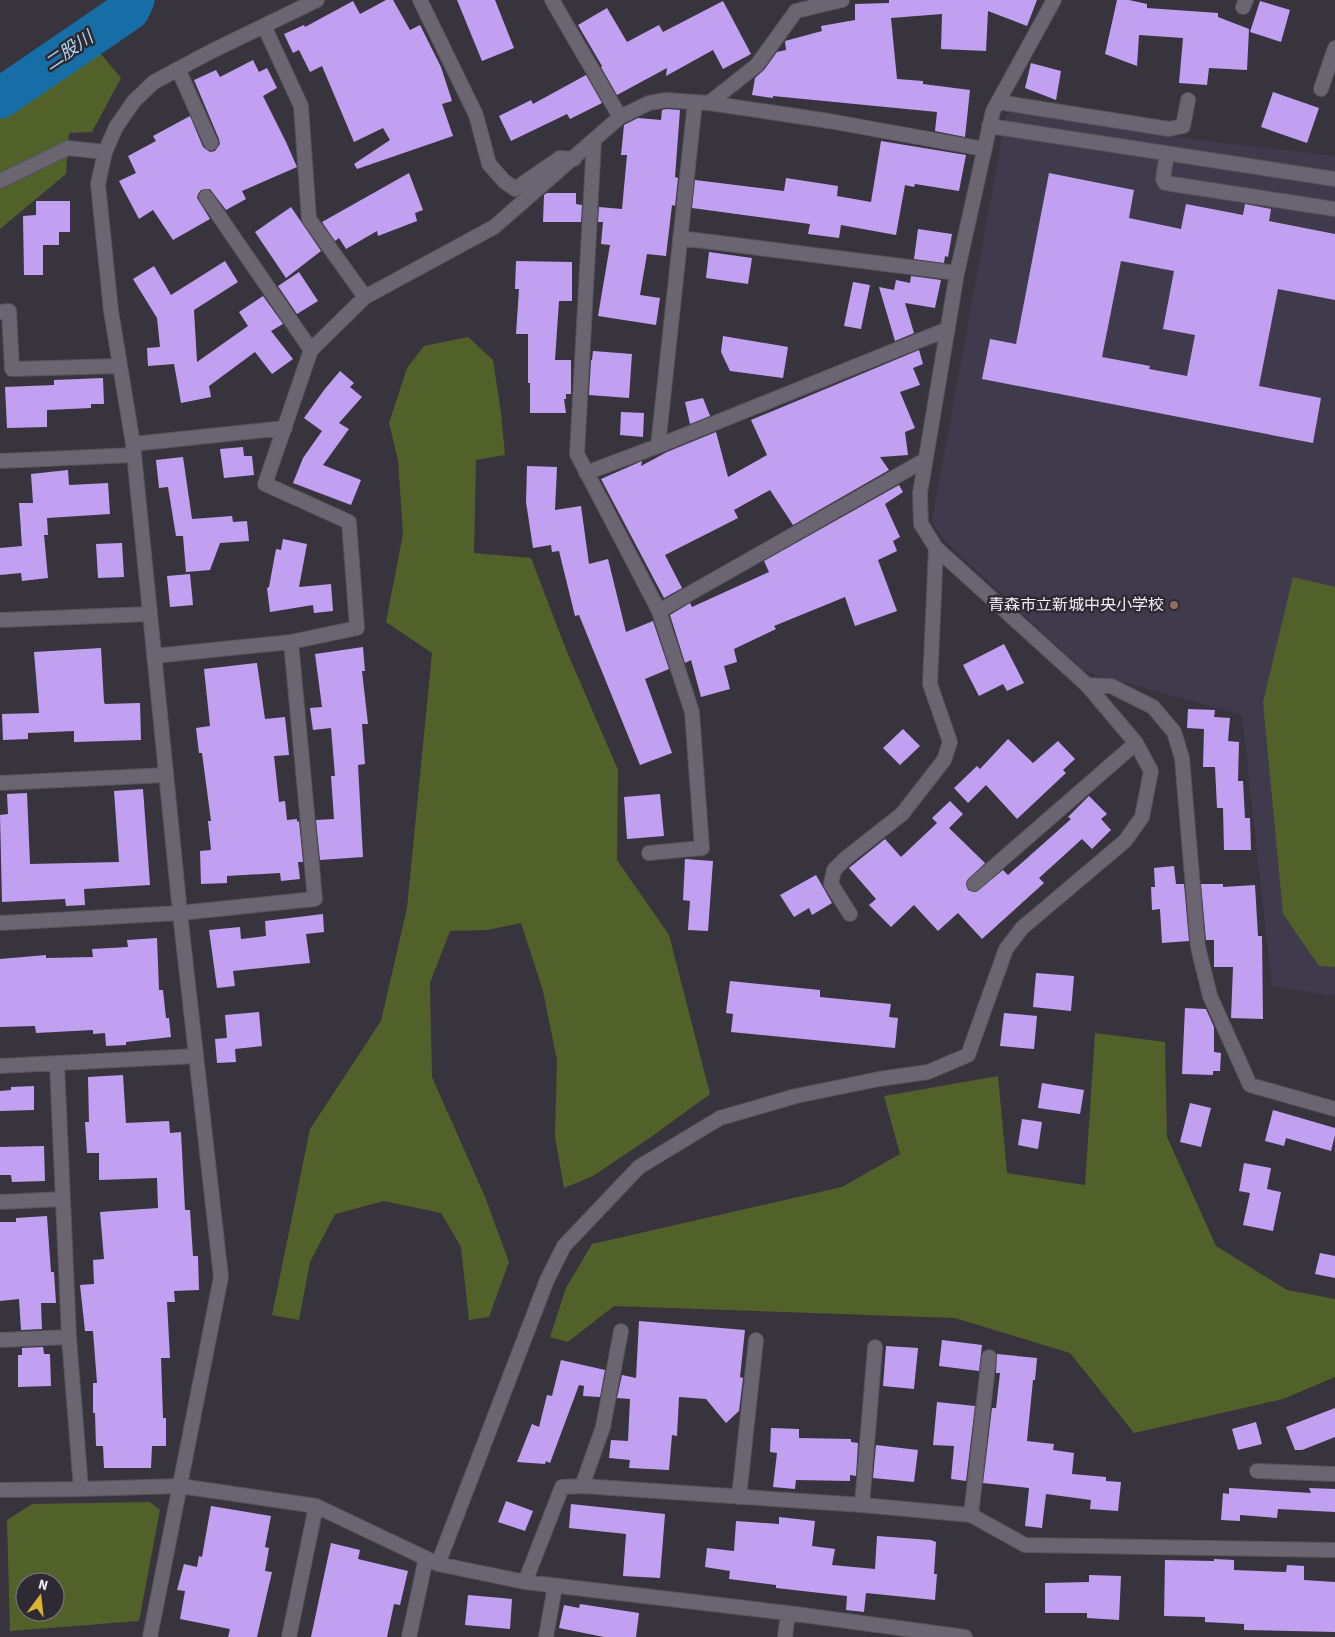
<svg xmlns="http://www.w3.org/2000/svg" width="1335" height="1637" font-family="'Source Sans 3','Noto Sans JP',sans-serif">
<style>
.industrial{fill:#403b4c}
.green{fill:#526129;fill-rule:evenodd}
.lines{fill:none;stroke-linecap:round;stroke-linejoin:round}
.river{stroke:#176ea6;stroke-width:41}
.building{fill:#c2a0f1;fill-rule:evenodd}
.service-casing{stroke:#56535b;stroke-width:16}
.minor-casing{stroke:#56535b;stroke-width:16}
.tertiary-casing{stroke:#56535b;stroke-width:16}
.service{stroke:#6a6570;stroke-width:14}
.minor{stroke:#6a6570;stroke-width:14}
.tertiary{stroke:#6a6570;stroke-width:14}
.education-dot{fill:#8d6e63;stroke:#2e2a34;stroke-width:2}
.labels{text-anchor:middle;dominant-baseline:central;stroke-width:5;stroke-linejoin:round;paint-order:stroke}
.poi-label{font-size:16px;fill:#f2eff6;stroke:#2e2a34;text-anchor:end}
.water-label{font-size:18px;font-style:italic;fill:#add3f2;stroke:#2e2a34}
</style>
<rect width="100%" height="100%" fill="#38343e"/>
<path class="industrial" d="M1010 111 1183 138 1335 156V996L1272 986 1242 715 1084 671 943 539 932 521 1006 116Z"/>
<path class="green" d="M96 48 121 78 92 132 69 133 66 174 0 229V117Z
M468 337 493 360 501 413 505 455 476 460 474 553 531 558 565 647 618 770 617 860 669 935 710 1094 651 1137 593 1176 564 1188 555 1137 557 1060 543 991 521 923 487 930 450 931 430 983 432 1077 485 1197 509 1262 489 1317 469 1320 461 1247 441 1213 384 1201 335 1214 310 1262 299 1320 272 1315 310 1129 381 1021 407 908 432 653 386 622 403 534 398 460 389 423 407 368 424 346Z
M1293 577 1335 587V967L1319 966 1283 914 1263 702Z
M1095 1033 1165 1042 1167 1137 1216 1246 1287 1290 1335 1299V1377L1283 1399 1134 1433 1070 1353 955 1318 614 1306 568 1342 550 1337 566 1288 592 1244 842 1187 900 1154 884 1096 998 1076 1007 1173 1085 1185Z
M150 1502 160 1510 139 1621 10 1631 7 1520 32 1504ZM25 1582H55V1612H25Z"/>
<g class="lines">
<path class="river" d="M0 98 129 10 134 0"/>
</g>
<path class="building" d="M386 0H393L410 30 420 25 441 67 452 101 442 104 453 136 357 169 354 164 390 140 383 128 354 142 322 66 310 72 299 50 293 53 284 34 304 25 305 27 353 1 360 14Z
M457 0H495L514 48 482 61Z
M889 0H1037L1027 26 988 11 986 51 941 49 942 14 891 18 897 79 923 81V84L970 90 965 137 935 131 937 112 773 96V98L752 95 755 78 764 70 777 52 786 50 785 41 822 31 821 26 855 20V4L889 3Z
M1117 0H1129L1147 4V8L1218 13V17L1249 29 1247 70 1209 68 1207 85 1179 83 1183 38 1139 35 1137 66 1105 54Z
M723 1 751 54 723 69 713 50 666 76 667 68 617 95 601 67 602 66 578 25 607 8 627 42 659 25 663 32Z
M1260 1 1290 10 1281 42 1250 32Z
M253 60 259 72 267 68 277 88 263 96 286 142 297 167 242 191 246 199 226 210 210 189 201 190 198 194 197 198 210 219 173 240 153 210 139 219 119 181 136 173 128 156 156 141 153 136 190 116 203 147 210 152 215 151 220 144 219 139 194 80 216 70 220 77Z
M1031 63 1061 71 1056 100 1025 88Z
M586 75 602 103 570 119 567 114 511 141 499 116 531 100 533 104Z
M1273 92 1319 108 1307 143 1261 127Z
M666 109 680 110 675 177 678 178 675 206 672 205 666 256 647 254 640 295 660 298 656 325 598 316 610 245 601 244 603 222H598L599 207 622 209 627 155H621L624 125 638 118 661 120 662 110Z
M881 141 966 155 959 191 915 184 914 187 905 185 896 235 841 225 839 238 808 234 810 224 692 208 695 180 784 191 786 178 838 186 837 196 871 202Z
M409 173 423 210 415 213 417 221 378 236 377 231 346 249 339 238 335 241 322 222Z
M1049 173 1134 190 1129 218 1181 229 1186 204 1243 215 1245 204 1271 209 1269 221 1335 234V300L1278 289 1259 386 1321 398 1313 443 982 379 990 339 1016 344ZM1121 261 1174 271 1163 329 1195 335 1187 376 1149 369 1150 366 1102 357Z
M547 193H576V204L582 205 581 222H543L544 195Z
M36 201H70V232H59V245H43V275H24L23 216 36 215Z
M291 207 321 251 286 278 255 232Z
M918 229 952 234 948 257 945 256 944 263 914 259Z
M709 252 752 258 748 284 706 278Z
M225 261 238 282 194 310 197 362 248 326 239 312 263 296 283 324 271 331 293 359 272 374 255 352 209 386 211 397 181 403 174 364 148 366 147 348 160 347 157 318 133 279 154 266 171 295Z
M516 261 572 262V301H559L555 360H571V394H566V399H564L566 413H530V383H528V334H516L519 289H515Z
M299 272 318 301 297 314 278 286Z
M911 276 941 280 935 308 905 303 914 333 895 341 879 287 894 290 896 280 910 283Z
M853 282 870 285 861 329 844 326Z
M723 336 788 347 783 378 730 371 721 352Z
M919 350 923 364 913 368 920 385 900 392 915 428 905 432 908 455 880 457 889 470 793 525 770 490 734 510 738 518 665 555 682 588 664 598 601 479 642 461 641 466 667 452 716 432 728 477 767 455 751 420Z
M593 351 632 354 629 398 589 395 591 360H592Z
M340 371 354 383 350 387 362 397 339 423 349 429 323 465 361 480 351 505 293 483 303 458 322 431 304 418 324 390Z
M103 378 104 404H91V408L47 410V427L7 428 5 387 54 385V380Z
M703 398 710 416 690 424 685 402Z
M621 412 644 413 643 437 620 435Z
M243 447 244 456H252L254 475 224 478 220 449Z
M183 457 192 519 232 516 233 522 247 521 249 541 220 543 210 570 186 572 183 536H176L168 487 159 488 156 460Z
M527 466 557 467 555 510 581 506 589 564 608 559 626 632 653 621 669 669 645 679 672 753 640 765 579 615 575 616 559 551 552 552 551 545 533 548 526 502Z
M68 470 69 485 108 483 110 514 47 518 48 535H44L48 578 22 581 21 573 0 575V548L22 546 19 503H33L31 474Z
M899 485 903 492 885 504 900 537 893 541 897 551 878 560 897 611 855 626 845 597 774 626 776 629 734 649 737 662 724 666 730 689 701 697 691 660 685 663 670 615 690 603 692 607 769 572 764 561Z
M283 539 307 544 299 587 331 584 333 611 314 613 313 605 270 612 267 588 269 587 276 549 281 550Z
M122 543 124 577 98 578 96 544Z
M190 574 193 605 170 607 167 576Z
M1004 644 1024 683 1007 691 1003 684 979 696 963 665Z
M363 647 365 671H362L368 724H362L365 764 358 765 363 857 320 860 316 820 334 819 331 776H335L331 728 313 730 310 708 322 707 315 654Z
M101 648 104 702 105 704 140 703 141 740 74 742V731L28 733V739L3 740 2 714 39 713 34 652Z
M257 663 265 719 285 717 289 755 274 756 279 802 285 801 287 820 297 819V822L299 821 303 862H298L300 879 281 881 280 873 227 876V883L201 884 200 851 211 850 208 821H211L202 753H199L196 728 210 726 204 669Z
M1188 709 1215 710 1214 717 1230 718 1228 741 1239 742 1238 781H1243L1245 818H1250L1251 850H1224L1223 808H1217L1215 767H1203L1204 729 1187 728Z
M903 729 920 746 900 765 883 748Z
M1008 739 1033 763 1058 741 1075 759 1063 770 1066 773 1017 819 986 785 968 803 954 788 977 766 980 769Z
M143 789 150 885 84 889 85 905 66 906 65 899 2 902 0 815 8 814 7 794 27 793 30 864 119 862 114 791Z
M660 794 664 836 627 839 624 797Z
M1089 796 1107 814 1101 819 1111 830 1092 849 1082 839 1039 878 1044 883 982 939 958 913 938 931 914 905 891 927 869 905 876 899 849 868 885 839 901 857 937 823 932 818 950 801 963 814 949 828 985 863 966 882 968 890 976 892 1003 870 1008 875 1071 819 1068 817Z
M685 859 713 861 708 931 688 930 690 901 683 900Z
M1174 866 1176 884H1184L1189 941 1162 943 1160 909 1152 910 1151 887H1155L1154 868Z
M816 875 832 903 812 915 809 908 794 917 780 895Z
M1201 884H1223V887L1255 885 1258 936H1262L1263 1019 1231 1018 1233 967H1214V940H1206Z
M323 914 324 932 306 934 310 963 233 971 235 986 217 988 209 930 240 927 241 939 266 936 265 921Z
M157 938 159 990H163L166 1018H169L171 1037 126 1042V1045L106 1046 105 1033 93 1034V1030L36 1033 35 1026 0 1027V959L46 955V958L93 957 92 949 128 947 127 940Z
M1036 973 1074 976 1071 1011 1033 1007Z
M730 981 820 990V997L891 1004 889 1017 898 1018 895 1048 731 1032 733 1014 726 1013Z
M1185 1008 1206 1009 1214 1027V1052L1221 1053 1220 1071H1213V1075L1182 1074Z
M259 1012 262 1046 235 1049 236 1062 217 1063 215 1039 227 1038 225 1015Z
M1004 1013 1037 1016 1034 1049 1000 1046Z
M123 1075 126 1123 169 1121 170 1133 181 1132 185 1210H190L193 1256H198L199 1290 174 1291 175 1302H167L170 1358H161L163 1418H166V1446H152L151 1468H104L103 1446H96L95 1413H93V1383H97L93 1331H85L80 1285 94 1284 93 1260 104 1259 100 1212 158 1208 157 1178 99 1180V1153H87L85 1122H89L88 1077Z
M1042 1083 1084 1090 1080 1114 1038 1108Z
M34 1086V1110L0 1111V1091L11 1090V1087Z
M1190 1103 1211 1108 1201 1147 1180 1142Z
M1273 1110 1335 1128V1135L1331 1151 1286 1138 1284 1146 1265 1141Z
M1022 1119 1042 1122 1038 1149 1018 1145Z
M44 1146 45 1181 12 1182 11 1175H0V1147Z
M1244 1163 1271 1168 1267 1189 1281 1192 1273 1231 1243 1225 1250 1193 1239 1191Z
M47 1216 51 1272H54L56 1303H41L42 1329 21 1330 19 1299 0 1301V1222H16V1218Z
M1320 1253 1335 1256V1278L1315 1274Z
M639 1321 745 1330 740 1377 743 1378 739 1411 726 1423 706 1399 679 1397 677 1436 672 1435 669 1470 629 1468 630 1460 609 1458 611 1440 628 1441 630 1399 617 1398 622 1375 636 1378Z
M942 1340 982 1345 979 1371 939 1366Z
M886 1346 918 1348 914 1389 883 1386Z
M43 1347 44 1354H50L51 1386 18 1387V1355H22V1348Z
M997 1354 1037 1358 1035 1380H1033L1027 1441 1054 1444 1053 1450 1074 1453 1072 1474 1106 1477V1481L1121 1482 1118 1511 1090 1509 1091 1500 1046 1494 1042 1528 1025 1526 1029 1488 983 1483 992 1408H996L1000 1373H996Z
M561 1360 605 1370 600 1397 583 1396 584 1386 579 1385 550 1463 546 1461 545 1464 517 1462 532 1424 539 1427 547 1395 552 1396Z
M937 1402 975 1406 966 1481 951 1479 954 1446 933 1445Z
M1335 1408V1437L1302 1450H1295L1286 1427Z
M1256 1422 1262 1444 1238 1450 1232 1429Z
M771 1428 799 1429V1438L851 1439V1442L858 1443 856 1476 850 1475V1481L796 1480 795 1489 773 1487 777 1453 770 1452Z
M876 1445 918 1450 914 1482 873 1478Z
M1229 1488 1311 1493 1309 1488 1335 1489V1512L1278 1509 1277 1518 1240 1515V1521L1221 1520 1223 1493 1229 1494Z
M506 1501 533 1511 525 1531 498 1522Z
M571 1504 665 1514 660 1578 623 1576 626 1534 569 1528Z
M211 1506 271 1516 265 1547 269 1548 265 1571 272 1572 257 1637H228L230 1629 180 1619 185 1591 177 1590 184 1564 197 1567 199 1556 202 1557Z
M779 1517 815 1521 812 1546 835 1549 832 1565 875 1569 877 1536 931 1540 936 1542 934 1574H937L935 1600 866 1593 864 1612 846 1610 847 1596 776 1588V1585L729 1579 730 1571 705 1567 707 1548 734 1551 736 1521 779 1524Z
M331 1543 360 1550 358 1559 408 1571 400 1605 394 1604 387 1637H311Z
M1214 1559 1234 1560V1570L1286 1572 1287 1565 1304 1566V1580L1335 1582V1632L1244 1630V1624L1205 1622V1617L1164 1616 1165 1560 1214 1561Z
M1089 1575 1121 1576 1119 1620 1087 1618V1613H1045V1583L1089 1582Z
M468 1595 512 1599 510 1629 465 1625Z
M580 1604 639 1613 636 1637H604L559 1628 564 1605 579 1608Z"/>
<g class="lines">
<defs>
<path id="service" d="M420 0 476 115 489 164 504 181 515 189 560 158 574 159
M552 0 620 117
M1243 7 1246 0
M178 69 211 143
M1321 89 1335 48
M998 102 1169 129 1183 126 1188 100
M989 126 1335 179
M1167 154 1163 179 1165 183 1335 209
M0 181 68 148 105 152
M206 197 311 350
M0 312 9 311 12 369 120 366
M649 853 702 848 692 712 659 611
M974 884 1136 743
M850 914 831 884 834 870 846 858 902 814 944 760 950 742 930 684 936 548
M1257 1471 1335 1474
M582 1486 603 1427 621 1331
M739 1497 756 1340
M862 1505 875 1347
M971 1515 989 1357
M546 1637 555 1586"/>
<path id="minor" d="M264 26 301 106 309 219 365 297
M709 103 757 65 796 11 842 0
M594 140 577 454 659 611 925 460
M680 238 957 273
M133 444 285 428
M658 446 695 102
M0 461 134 455
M586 473 658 446 948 329
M0 620 150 614
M154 656 291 642 357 628 349 522 265 484 311 350 365 297 494 227 620 117 649 103 666 100 709 103 829 121 984 149
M1087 685 1111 686 1153 707 1174 732 1182 758 1198 947 1210 996 1250 1085 1335 1109
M0 783 166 775
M0 923 180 913 315 899 291 642
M57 1064 69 1337 81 1489
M0 1066 196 1056
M0 1202 62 1199
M0 1340 69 1337
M0 1490 81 1489 180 1486 316 1506 438 1564 525 1582 788 1613 965 1637
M438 1564 547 1280 564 1246 639 1167 720 1118 796 1096 879 1079 928 1072 968 1055 1006 949 1022 928 1125 841 1142 817 1151 771 1136 743 1087 685 936 548 921 524 920 493 957 273 993 111 1054 0
M525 1582 562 1487 582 1486 862 1505 971 1515 1025 1545 1335 1550
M289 1637 316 1506
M409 1637 426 1558
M785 1637 788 1613"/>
<path id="tertiary" d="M150 1637 221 1277 180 913 133 444 111 311 98 184 105 152 116 127 134 101 154 82 210 52 317 0"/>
</defs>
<use href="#service" class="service-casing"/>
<use href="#minor" class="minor-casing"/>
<use href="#tertiary" class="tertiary-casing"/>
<use href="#service" class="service"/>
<use href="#minor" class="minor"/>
<use href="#tertiary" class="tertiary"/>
</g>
<circle class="education-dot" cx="1174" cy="605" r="5"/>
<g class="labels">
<g class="poi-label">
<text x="1164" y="605">青森市立新城中央小学校</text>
</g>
<g class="water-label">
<text transform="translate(69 51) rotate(-34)">二股川</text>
</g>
</g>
<g transform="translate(40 1597) rotate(15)"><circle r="24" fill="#2e2a34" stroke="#7c7982"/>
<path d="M0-4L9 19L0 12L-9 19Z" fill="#dab334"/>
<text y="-8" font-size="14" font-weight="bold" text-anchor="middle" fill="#f2eff6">N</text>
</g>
</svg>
